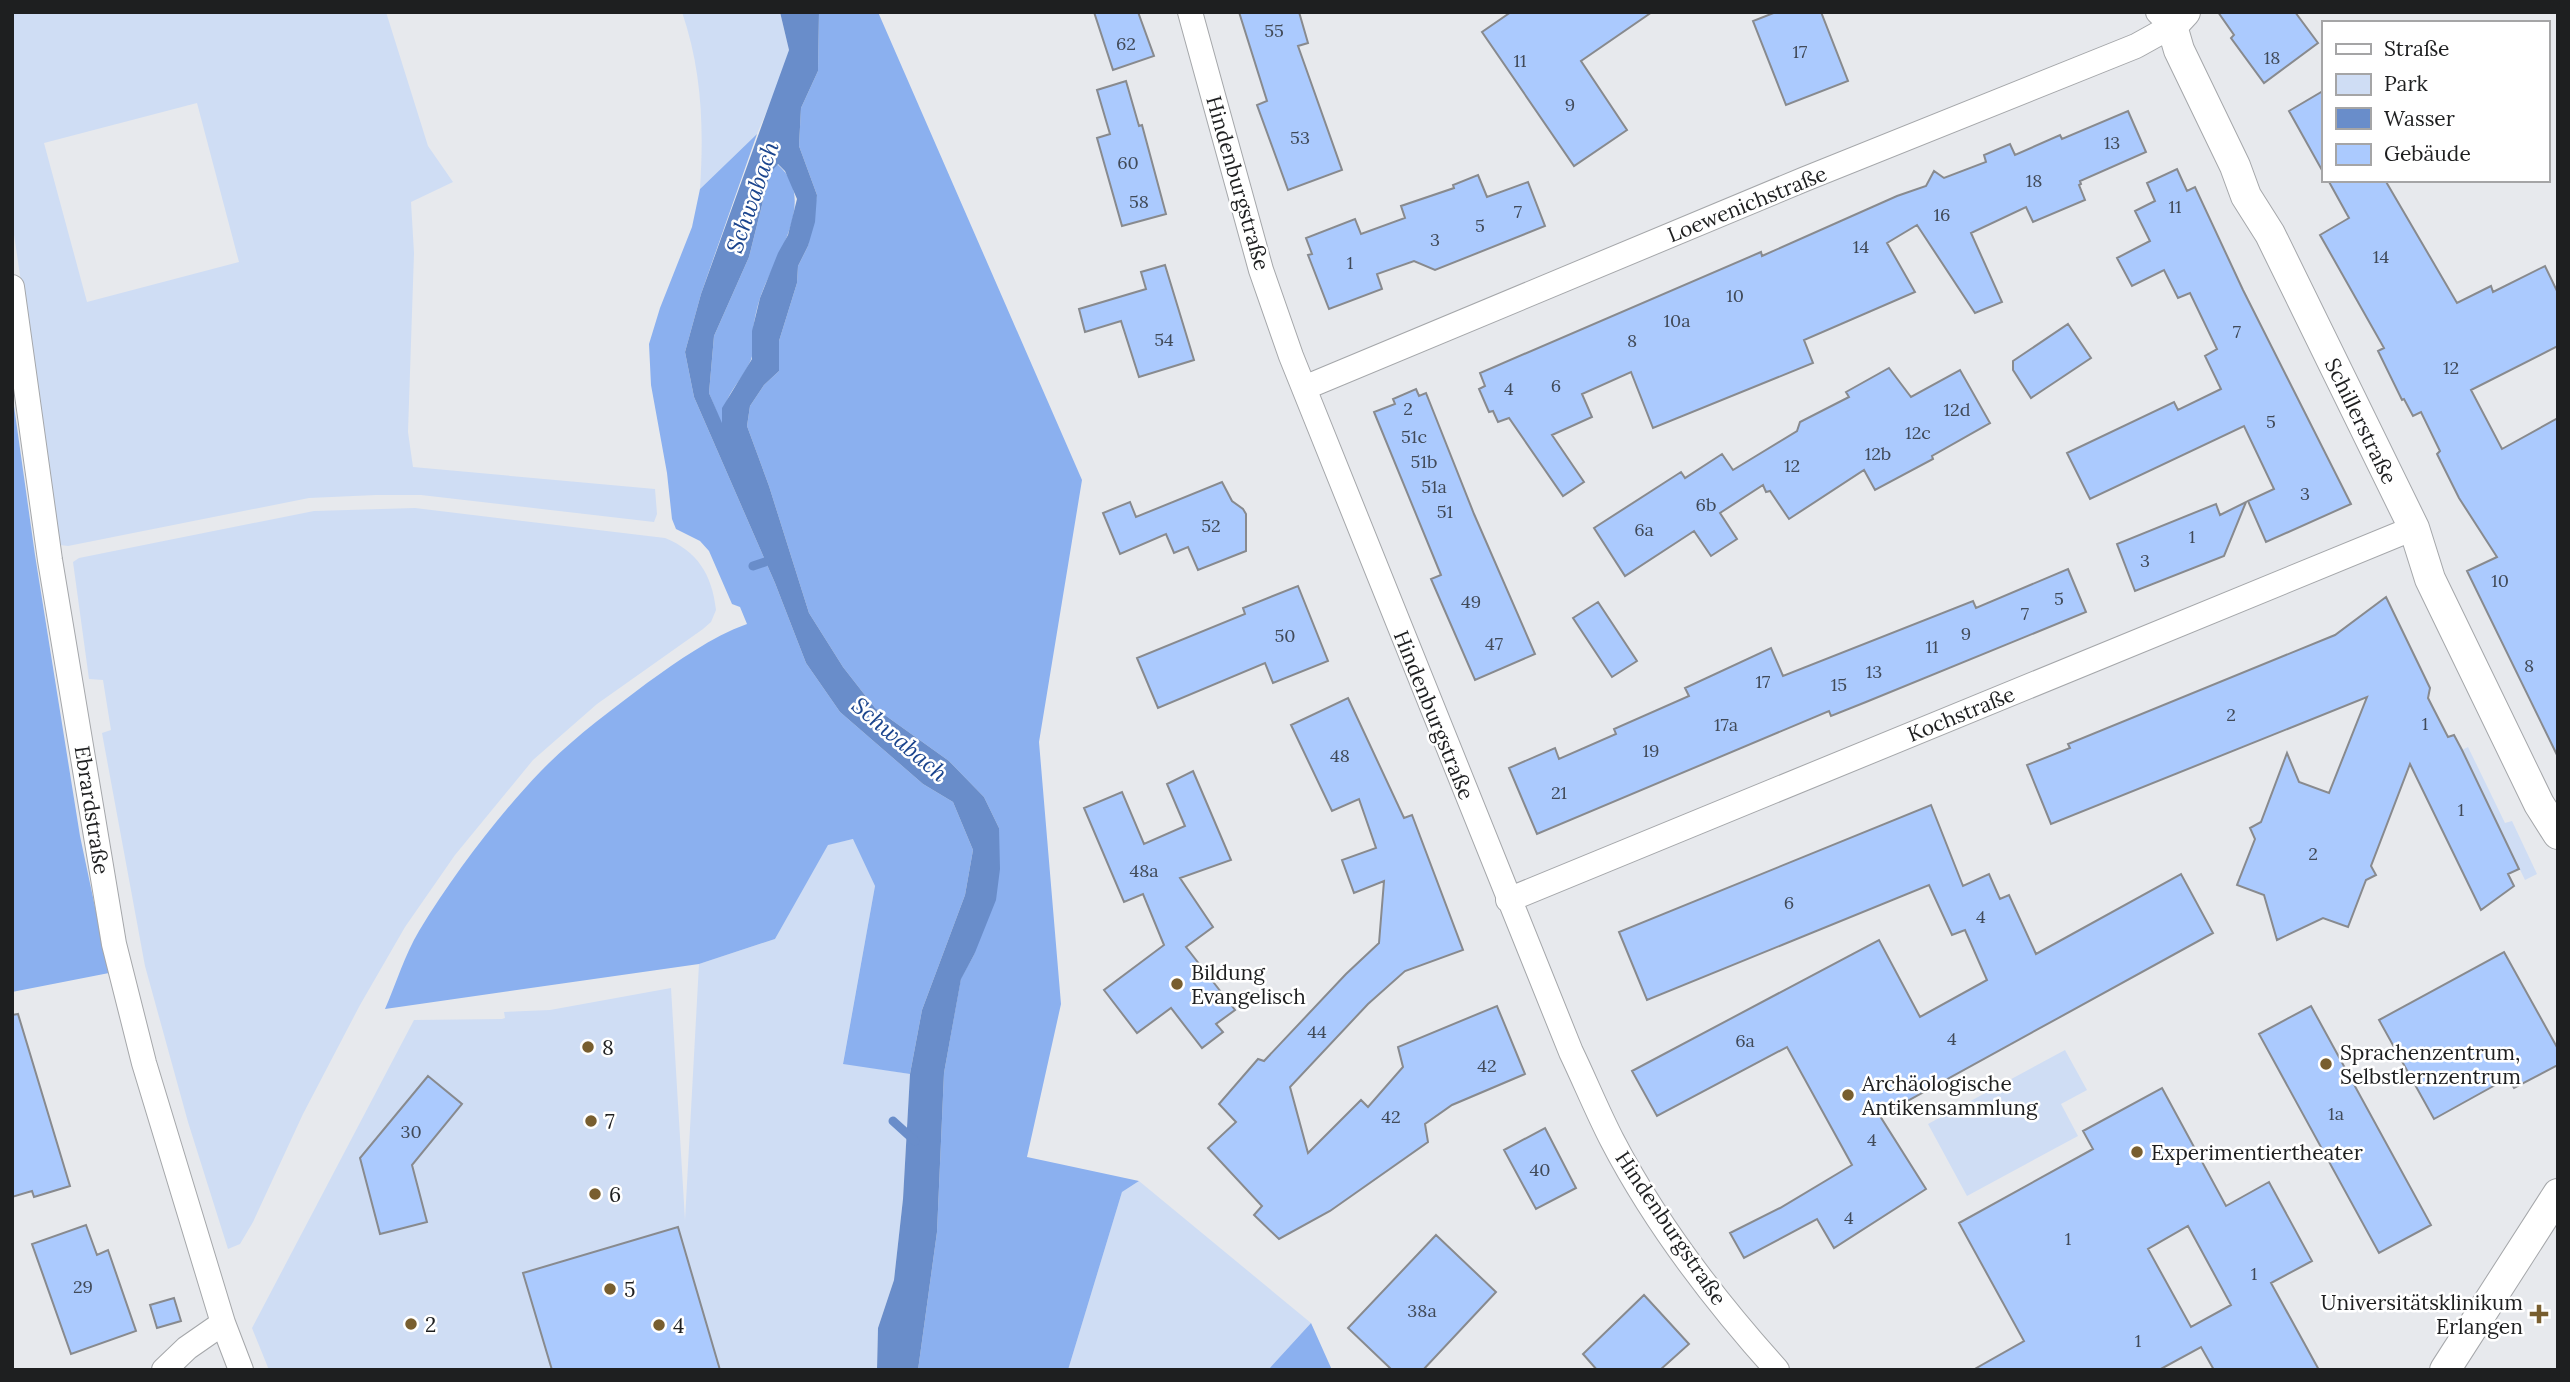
<svg xmlns="http://www.w3.org/2000/svg" width="2570" height="1382" font-family="Lora,serif">
<style>
.green{fill:#cfddf4;fill-rule:evenodd}
.forest{fill:#8bb0ef}
.water{fill:#698dca;fill-rule:evenodd}
.lines{fill:none;stroke-linecap:round;stroke-linejoin:round}
.stream{stroke:#698dca;stroke-width:9}
.building{fill:#abcafe;stroke:#888a8e;stroke-width:2;fill-rule:evenodd}
.minor-casing{stroke:#a5a7aa;stroke-width:26}
.tertiary-casing{stroke:#a5a7aa;stroke-width:32}
.minor{stroke:#fff;stroke-width:24}
.tertiary{stroke:#fff;stroke-width:30}
.poi-dot{fill:#785e2f;stroke:#fff;stroke-width:2.5}
.labels{text-anchor:middle;dominant-baseline:central;stroke-width:5;stroke-linejoin:round;paint-order:stroke}
.number-label{font-size:18px;fill:#414a58}
.street-label{font-size:21px;fill:#1e1f20;stroke:#fff}
.poi-label{font-size:21px;fill:#1e1f20;stroke:#fff;text-anchor:start}
.water-label{font-size:23px;font-style:italic;fill:#1b458e;stroke:#fff}
</style>
<rect width="100%" height="100%" fill="#e7e9ed"/>
<path class="green" d="M12 12H386L428 146 453 182 411 202 414 253 408 432 413 467 655 489 657 514 654 522 421 495H376L309 498 68 546 60 545 12 221ZM197 103 239 262 87 302 44 143Z
M682 12H780L789 50 777 87 757 134 700 189C704 127 702 71 682 12Z
M415 508 665 538C697 551 712 574 716 610L711 622 703 629 597 704 533 760 455 855 405 927 360 1005 303 1114 253 1222 240 1244 228 1249 188 1122 145 966 102 733 111 730 103 680 89 679 73 562 79 558 314 511Z
M2468 747 2505 823 2512 821 2537 874 2525 880 2462 750Z
M854 839 875 886 843 1063 910 1074 903 1199 894 1280 878 1328 877 1370H269L252 1328 414 1020 502 1019 505 1018 504 1012 550 1010 671 988 685 1220 699 964 775 939 828 844Z
M2065 1050 2087 1090 2061 1104 2078 1136 1967 1196 1928 1124Z
M1139 1181 1311 1323 1268 1370H1068L1122 1192Z"/>
<path class="forest" d="M819 12H878L1082 480 1039 742 1061 1004 1027 1157 1139 1181 1122 1192 1068 1370H918L937 1232 944 1073 961 978 974 955 999 828 984 797 949 761 875 708 843 667 809 613 769 486 747 426 750 406 764 385 779 371V341L797 283 798 266 808 246 817 195 799 146 801 108 818 71Z
M757 134 701 294 685 352 694 397 775 583 806 663 840 712 923 784 953 802 973 850 965 895 922 1010 910 1074 843 1064 875 886 853 839 828 845 775 939 699 964 385 1009C396 984 405 954 419 931 453 875 496 818 541 771 573 738 610 711 647 683 678 661 711 637 747 624L740 607 732 604 709 551 700 541 676 529 672 519 667 473 651 385 649 344 660 308 692 227 700 189Z
M777 164C820 200 773 258 760 298 757 308 754 320 753 330 751 340 755 353 750 362 738 387 723 394 722 425L709 393 714 336 749 257 770 173Z
M12 392 35 555 80 836 109 973 12 992Z
M1311 1323 1332 1370H1268Z"/>
<path class="water" d="M780 12H819L818 71 801 108 799 146 817 195 815 222 808 246 798 266 797 283 779 341V371L764 385 750 406 747 426 769 486 809 613 843 667 875 708 949 761 984 797 999 828 1000 869 996 900 974 955 961 979 944 1073 937 1232 918 1370H877L878 1328 894 1280 903 1199 910 1074 922 1010 965 895 973 850 953 802 923 784 840 712 806 663 775 583 694 397 685 352 701 294 789 50ZM778 164 785 171 797 199 788 235 778 253 760 298 752 331V359L722 408V423L709 393 714 336 749 257 770 173Z"/>
<g class="lines">
<path class="stream" d="M753 566 765 562
M893 1121 915 1141"/>
</g>
<path class="building" d="M1094 12H1138L1154 56 1113 70Z
M1239 12H1299L1308 43 1298 46 1342 170 1288 190 1257 105 1267 101Z
M1511 12H1652L1581 61 1627 130 1574 166 1482 32Z
M1776 12H1821L1848 81 1786 105 1753 21Z
M2218 12H2295L2318 43 2264 83 2231 38 2234 35Z
M1126 81 1139 126 1142 125 1166 214 1122 226 1097 138 1110 134 1097 90Z
M2323 91V172L2289 111Z
M2128 111 2146 152 2080 181 2081 184 2079 185 2085 200 2033 222 2026 207 1971 233 2002 302 1975 313 1917 225 1887 243 1915 292 1804 340 1813 363 1653 428 1631 372 1582 394 1592 417 1552 435 1584 482 1563 496 1509 418 1498 422 1493 411 1489 412 1479 389 1485 386 1480 373 1761 252 1762 256 1897 196 1926 186 1934 171 1944 178 1986 162 1984 155 2010 144 2015 155 2060 135 2062 139Z
M2177 169 2187 191 2195 187 2243 290 2351 504 2266 542 2248 501 2274 489 2244 426 2090 499 2067 453 2174 402 2178 410 2221 389 2205 356 2217 349 2190 293 2178 298 2164 270 2132 286 2117 258 2150 241 2135 211 2155 201 2147 183Z
M1478 175 1487 197 1528 182 1545 226 1435 270 1414 261 1377 274 1382 289 1329 309 1308 255 1312 254 1306 238 1355 219 1361 234 1405 218 1401 206 1454 188 1453 185Z
M2328 180H2385L2457 303 2491 286 2493 292 2545 266 2558 293V346L2471 390 2502 449 2558 418V757L2467 571 2497 557 2459 498 2437 454 2440 451 2421 412 2413 416 2404 399 2402 400 2378 351 2384 348 2320 235 2349 218Z
M1165 265 1194 360 1139 377 1121 321 1085 332 1079 309 1146 289 1141 272Z
M2068 324 2091 358 2031 398 2013 370V361Z
M1889 368 1911 397 1960 370 1990 423 1932 456 1933 459 1875 490 1864 470 1789 519 1770 491 1766 492 1763 485 1720 513 1737 539 1711 556 1694 531 1625 576 1594 528 1681 472 1685 478 1722 454 1733 470 1797 431 1800 422 1849 397 1846 392Z
M1416 389 1419 396 1426 393 1474 514 1535 654 1475 680 1431 579 1441 575 1374 412 1395 404 1393 399Z
M1222 482 1232 501 1243 509 1246 514V551L1198 570 1188 547 1174 553 1166 534 1120 554 1103 513 1130 502 1136 517Z
M2246 502 2224 556 2135 591 2117 544 2216 504 2220 515Z
M2068 569 2086 612 1866 702 1831 716 1829 711 1537 834 1509 768 1555 748 1559 759 1616 734 1614 729 1689 696 1685 688 1771 648 1783 676 1973 601 1976 608Z
M1298 586 1328 661 1273 683 1265 663 1158 708 1137 658 1245 614 1243 608Z
M2386 597 2430 688 2428 698 2448 737 2454 735 2462 750 2519 869 2508 874 2514 886 2481 910 2410 764 2371 866 2376 875 2366 880 2348 927 2323 918 2277 940 2264 895 2237 885 2255 839 2250 828 2261 822 2287 753 2299 782 2329 793 2367 697 2051 824 2027 765 2070 748 2068 744 2335 635Z
M1598 602 1637 661 1612 677 1573 618Z
M1348 698 1404 818 1412 815 1463 950 1405 971 1368 1004 1290 1087 1308 1153 1361 1100 1368 1107 1403 1067 1398 1047 1497 1006 1525 1074 1452 1105 1425 1124 1428 1142 1330 1211 1279 1239 1254 1215 1262 1206 1208 1148 1236 1122 1219 1104 1258 1059 1264 1061 1346 974 1379 943 1384 881 1354 893 1342 860 1376 848 1359 799 1332 811 1291 725Z
M1193 771 1231 860 1180 878 1213 927 1186 947 1235 1010 1216 1024 1223 1032 1202 1048 1171 1008 1137 1033 1104 990 1164 945 1143 894 1124 902 1084 808 1122 792 1144 844 1185 826 1167 784Z
M1931 805 1963 886 1989 874 2000 899 2009 895 2036 954 2181 874 2213 933 1880 1116 1926 1189 1834 1248 1817 1219 1744 1258 1730 1233 1780 1208 1852 1165 1787 1047 1657 1116 1632 1071 1879 940 1920 1017 1987 980 1965 930 1952 935 1929 885 1647 1000 1619 932Z
M2504 952 2558 1049V1065L2514 1088 2508 1078 2434 1119 2379 1020Z
M2311 1006 2431 1225 2379 1253 2259 1034Z
M18 1014 70 1186 34 1197 32 1191 12 1197V1015Z
M428 1076 462 1104 412 1165 427 1222 380 1234 360 1158Z
M2162 1088 2226 1206 2269 1182 2312 1261 2271 1283 2319 1370H2214L2201 1347 2159 1370H1973L2024 1341 1959 1223 2093 1149 2083 1131ZM2188 1226 2231 1305 2191 1327 2148 1249Z
M1545 1128 1576 1188 1536 1209 1504 1150Z
M86 1225 97 1255 108 1250 136 1331 71 1354 32 1244Z
M678 1227 720 1370H552L523 1273Z
M1436 1235 1496 1292 1423 1370H1392L1348 1328Z
M1644 1295 1689 1344 1660 1370H1597L1583 1354Z
M174 1298 181 1321 157 1328 150 1305Z"/>
<g class="lines">
<defs>
<path id="minor" d="M1190 12 1261 270 1291 356 1571 1052C1585 1081 1597 1111 1612 1140 1655 1223 1714 1300 1777 1370
M12 287 50 560 114 944 144 1063 223 1323 241 1370
M1304 388 1805 179 2136 46 2172 26 2158 12
M1508 900 2414 528
M164 1370 187 1348 223 1323"/>
<path id="tertiary" d="M2185 12 2172 26 2179 50 2235 166 2246 196 2270 234 2414 528 2430 579 2539 804 2558 834
M2445 1370 2558 1194"/>
</defs>
<use href="#minor" class="minor-casing"/>
<use href="#tertiary" class="tertiary-casing"/>
<use href="#minor" class="minor"/>
<use href="#tertiary" class="tertiary"/>
</g>
<g class="poi-dot">
<circle cx="1177" cy="984" r="7"/>
<circle cx="588" cy="1047" r="7"/>
<circle cx="2326" cy="1064" r="7"/>
<circle cx="1848" cy="1095" r="7"/>
<circle cx="591" cy="1121" r="7"/>
<circle cx="2137" cy="1152" r="7"/>
<circle cx="595" cy="1194" r="7"/>
<circle cx="610" cy="1289" r="7"/>
<path d="M2535.5 1303.5h7v7h7v7h-7v7h-7v-7h-7v-7h7z"/>
<circle cx="411" cy="1324" r="7"/>
<circle cx="659" cy="1325" r="7"/>
</g>
<g class="labels">
<g class="number-label">
<text x="1274" y="30">55</text>
<text x="1126" y="43">62</text>
<text x="1800" y="51">17</text>
<text x="2272" y="57">18</text>
<text x="1520" y="60">11</text>
<text x="1570" y="104">9</text>
<text x="1300" y="137">53</text>
<text x="2112" y="142">13</text>
<text x="1128" y="162">60</text>
<text x="2034" y="180">18</text>
<text x="1139" y="201">58</text>
<text x="2175" y="206">11</text>
<text x="1518" y="211">7</text>
<text x="1942" y="214">16</text>
<text x="1480" y="225">5</text>
<text x="1435" y="239">3</text>
<text x="1861" y="246">14</text>
<text x="2381" y="256">14</text>
<text x="1350" y="262">1</text>
<text x="1735" y="295">10</text>
<text x="1677" y="320">10a</text>
<text x="2237" y="331">7</text>
<text x="1164" y="339">54</text>
<text x="1632" y="340">8</text>
<text x="2451" y="367">12</text>
<text x="1556" y="385">6</text>
<text x="1509" y="388">4</text>
<text x="1408" y="408">2</text>
<text x="1957" y="409">12d</text>
<text x="2271" y="421">5</text>
<text x="1918" y="432">12c</text>
<text x="1414" y="436">51c</text>
<text x="1878" y="453">12b</text>
<text x="1424" y="461">51b</text>
<text x="1792" y="465">12</text>
<text x="1434" y="486">51a</text>
<text x="2305" y="493">3</text>
<text x="1706" y="504">6b</text>
<text x="1445" y="511">51</text>
<text x="1211" y="525">52</text>
<text x="1644" y="529">6a</text>
<text x="2192" y="536">1</text>
<text x="2145" y="560">3</text>
<text x="2500" y="580">10</text>
<text x="2059" y="598">5</text>
<text x="1471" y="601">49</text>
<text x="2025" y="613">7</text>
<text x="1966" y="633">9</text>
<text x="1285" y="635">50</text>
<text x="1494" y="643">47</text>
<text x="1932" y="646">11</text>
<text x="2529" y="665">8</text>
<text x="1874" y="671">13</text>
<text x="1763" y="681">17</text>
<text x="1839" y="684">15</text>
<text x="2231" y="714">2</text>
<text x="2425" y="723">1</text>
<text x="1726" y="724">17a</text>
<text x="1651" y="750">19</text>
<text x="1340" y="755">48</text>
<text x="1559" y="792">21</text>
<text x="2461" y="809">1</text>
<text x="2313" y="853">2</text>
<text x="1144" y="870">48a</text>
<text x="1789" y="902">6</text>
<text x="1981" y="916">4</text>
<text x="1317" y="1031">44</text>
<text x="1952" y="1038">4</text>
<text x="1745" y="1040">6a</text>
<text x="1487" y="1065">42</text>
<text x="2336" y="1113">1a</text>
<text x="1391" y="1116">42</text>
<text x="411" y="1131">30</text>
<text x="1872" y="1139">4</text>
<text x="1540" y="1169">40</text>
<text x="1849" y="1217">4</text>
<text x="2068" y="1238">1</text>
<text x="2254" y="1273">1</text>
<text x="83" y="1286">29</text>
<text x="1422" y="1310">38a</text>
<text x="2138" y="1340">1</text>
</g>
<g class="street-label">
<text transform="translate(1238 183) rotate(74)">Hindenburgstraße</text>
<text transform="translate(1747 204) rotate(-22)">Loewenichstraße</text>
<text transform="translate(2361 421) rotate(64)">Schillerstraße</text>
<text transform="translate(1961 714) rotate(-22)">Kochstraße</text>
<text transform="translate(1434 715) rotate(68)">Hindenburgstraße</text>
<text transform="translate(92 810) rotate(81)">Ebrardstraße</text>
<text transform="translate(1671 1228) rotate(56)">Hindenburgstraße</text>
</g>
<g class="poi-label">
<text x="1191" y="972">Bildung<tspan x="1191" dy="24">Evangelisch</tspan></text>
<text x="602" y="1047">8</text>
<text x="2340" y="1052">Sprachenzentrum,<tspan x="2340" dy="24">Selbstlernzentrum</tspan></text>
<text x="1862" y="1083">Archäologische<tspan x="1862" dy="24">Antikensammlung</tspan></text>
<text x="605" y="1121">7</text>
<text x="2151" y="1152">Experimentiertheater</text>
<text x="609" y="1194">6</text>
<text x="624" y="1289">5</text>
<text x="2523" y="1302" text-anchor="end">Universitätsklinikum<tspan x="2523" dy="24">Erlangen</tspan></text>
<text x="425" y="1324">2</text>
<text x="673" y="1325">4</text>
</g>
<g class="water-label">
<text transform="translate(752 197) rotate(-71)">Schwabach</text>
<text transform="translate(900 739) rotate(40)">Schwabach</text>
</g>
</g>
<rect width="2570" height="1382" fill="none" stroke="#1e1f20" stroke-width="28"/>
<rect x="2322" y="21" width="228" height="161" fill="#ffffff" stroke="#a5a5a6" stroke-width="2"/>
<rect x="2336" y="44" width="35" height="10" fill="#ffffff" stroke="#a5a5a6" stroke-width="2"/>
<text x="2384" y="56" font-size="21" fill="#1e1f20">Straße</text>
<rect x="2336" y="74" width="35" height="21" fill="#cfddf4" stroke="#a5a5a6" stroke-width="2"/>
<text x="2384" y="91" font-size="21" fill="#1e1f20">Park</text>
<rect x="2336" y="108" width="35" height="21" fill="#698dca" stroke="#a5a5a6" stroke-width="2"/>
<text x="2384" y="126" font-size="21" fill="#1e1f20">Wasser</text>
<rect x="2336" y="144" width="35" height="21" fill="#abcafe" stroke="#a5a5a6" stroke-width="2"/>
<text x="2384" y="161" font-size="21" fill="#1e1f20">Gebäude</text>
</svg>
